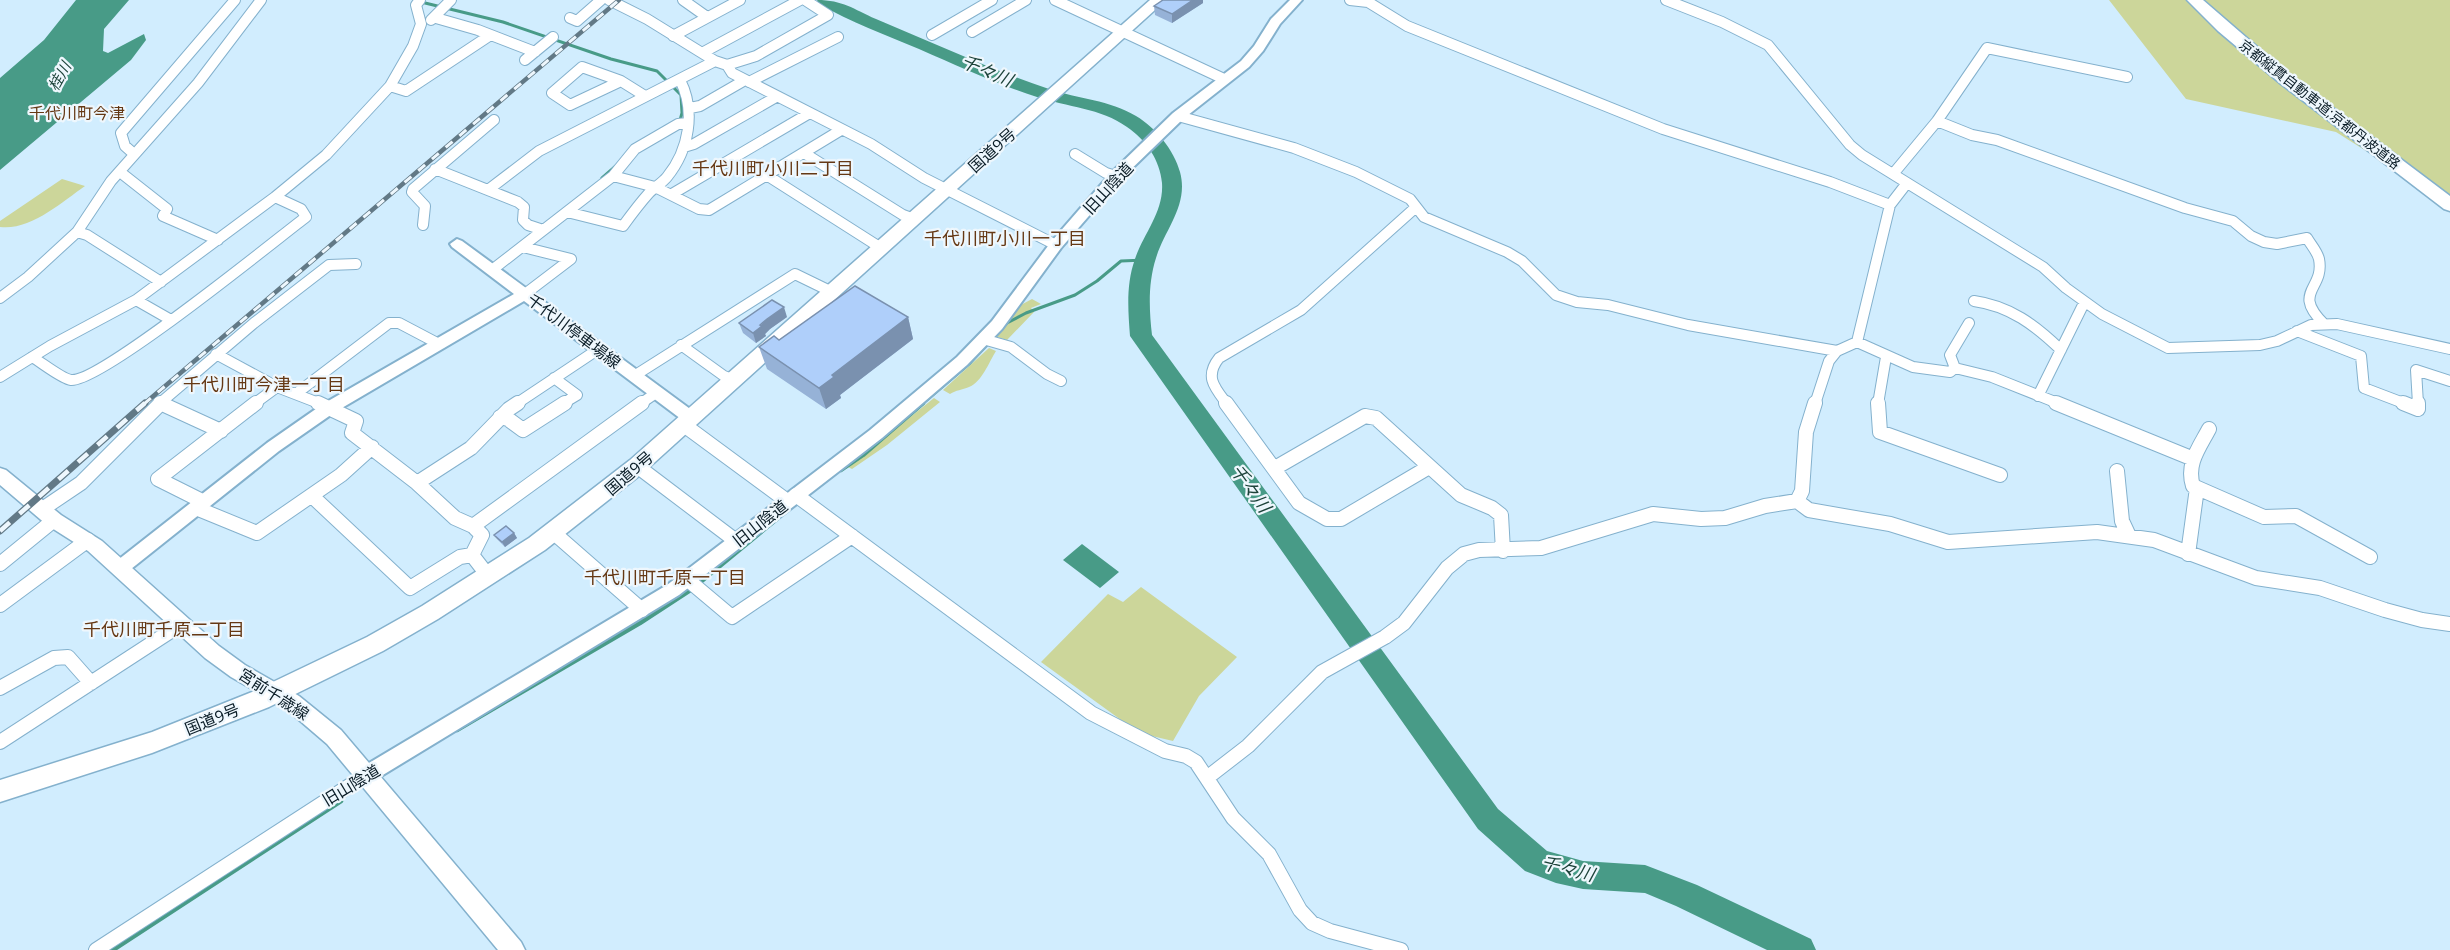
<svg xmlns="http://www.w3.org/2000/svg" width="2450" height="950" font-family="'Open Sans','Noto Sans JP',sans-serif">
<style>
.green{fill:#ccd69a}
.water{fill:#489b87}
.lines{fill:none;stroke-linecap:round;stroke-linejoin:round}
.stream-far1{stroke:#489b87;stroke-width:3}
.stream{stroke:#489b87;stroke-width:4.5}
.river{fill:#489b87;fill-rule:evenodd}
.street-far1-casing{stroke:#84b1cd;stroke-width:12}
.street-casing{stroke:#84b1cd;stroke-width:16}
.secondary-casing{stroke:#84b1cd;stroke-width:4}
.primary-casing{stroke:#84b1cd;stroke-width:3}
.highway-casing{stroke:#84b1cd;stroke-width:3}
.street-far1{stroke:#fff;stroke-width:10}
.street{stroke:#fff;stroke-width:14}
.secondary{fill:#fff;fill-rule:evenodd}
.primary{fill:#fff;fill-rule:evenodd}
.highway{fill:#fff;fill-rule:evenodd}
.rail-far1-casing{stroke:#627986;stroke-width:4.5}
.rail-casing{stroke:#627986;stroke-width:7}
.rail-far1{stroke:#eef7fd;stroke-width:3;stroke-dasharray:9;stroke-linecap:butt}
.rail{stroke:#eef7fd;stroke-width:4.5;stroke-dasharray:13;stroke-linecap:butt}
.wall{fill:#96b2d7}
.shaded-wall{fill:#7a91af}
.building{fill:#afcffa;stroke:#7a91af;stroke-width:1.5}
.labels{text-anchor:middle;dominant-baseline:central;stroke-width:4.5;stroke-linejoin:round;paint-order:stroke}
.far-street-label{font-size:14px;fill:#0a1c26;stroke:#eef7fd}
.far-water-label{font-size:15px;font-style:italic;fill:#1d433a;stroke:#eef7fd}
.far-quarter-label{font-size:16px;fill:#653814;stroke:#eef7fd}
.street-label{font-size:16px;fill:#0a1c26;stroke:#eef7fd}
.water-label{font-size:18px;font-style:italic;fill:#1d433a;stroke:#eef7fd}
.neighbourhood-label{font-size:18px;fill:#653814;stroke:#eef7fd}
</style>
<rect width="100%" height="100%" fill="#d1edfe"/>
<path class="green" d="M2109 0H2450V204L2336 132 2186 99Z
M62 179 85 186C62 202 30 231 0 227V221Z
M1032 299 1041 304 1031 308 1034 312 1007 340 994 336 1017 307Z
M989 348 996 351C989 362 982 382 969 387 962 390 956 390 950 394L943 390Z
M934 398 940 402 887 445 852 469 848 467Z
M1141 587 1237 657 1199 696 1173 741 1139 733 1041 662 1108 594 1123 602Z"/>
<path class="water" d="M76 0H129L104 29 103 51 108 53 144 34 146 40 131 60 0 170V78L44 40Z
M1082 544 1119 572 1100 588 1063 560Z"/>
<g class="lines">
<path class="stream-far1" d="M421 2 503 22 611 59 657 71 681 95 682 113 679 124
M602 178 617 165
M922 404 970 363 1007 323 1026 313 1075 295 1097 281 1121 261 1145 260"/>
<path class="stream" d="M841 470 863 455 923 403
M698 584 778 518
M457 730 640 623 692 589
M113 950 341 801"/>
<path class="river" d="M817 0C843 0 853 9 876 19 933 43 990 69 1049 89 1078 99 1110 100 1136 116 1156 128 1174 150 1180 172 1189 205 1165 229 1156 258 1148 283 1149 309 1152 335L1498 809 1547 851 1583 861 1645 865 1697 885 1811 939 1816 950H1767L1676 906 1645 893 1583 889 1556 883 1525 871 1478 829 1130 336C1128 310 1126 284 1135 259 1143 234 1164 212 1162 183 1160 160 1146 140 1127 127 1101 108 1067 107 1037 97 996 84 958 66 919 49 885 35 851 22 819 4Z"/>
<defs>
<path id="street-far1" d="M609 0 647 19 715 61 727 65 756 56 828 15 805 0
M683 0 707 17
M1055 0 1224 79
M1350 0 1368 2 1407 26 1663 129 1830 182 1890 205
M1666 0 1722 22 1768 45 1850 145 1862 155 2043 267 2066 288 2102 314 2168 348 2260 345 2277 341 2311 325 2337 324 2450 349
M436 18 478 30 535 52
M570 18 577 21 601 0
M431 20 451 0
M972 32 1026 0
M932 35 992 0
M673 36 740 0
M702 53 800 0
M525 60 553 37
M727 65 732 73 871 144 924 178 1056 245
M582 67 621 81 570 105 552 93Z
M621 81 645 96
M749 82 838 37
M390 86 406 91 489 36
M690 108 700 106 745 80
M1178 116 1294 148 1356 172 1410 199 1424 217 1507 252 1522 261 1556 295 1577 302 1608 305 1688 325 1837 351
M1937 121 1972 135 1997 140 2185 208 2233 221 2251 236 2264 242 2277 244 2307 238C2311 245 2317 251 2319 259 2325 290 2291 291 2324 324
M684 147 694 144 776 97
M804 153 903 215 914 219
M134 154 125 146 121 133 235 0
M1075 154 1106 173 1116 176
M435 169 518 202 524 207 523 220 528 225 543 230
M120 172 167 209 163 216 218 240
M1893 174 1937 121 1987 48 2127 77
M613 176 635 149 678 124 687 123
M768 176 881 248
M488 190 539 151 715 61
M672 194 808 114
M567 212 623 226C631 215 640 203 649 193 655 187 662 183 667 177 689 150 696 111 680 80
M423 225 425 206 412 192 413 189 494 120
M77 232 87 235 161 282
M523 247 571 259 525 294
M492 270 613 176 655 187 699 209 709 210 841 130
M0 298 28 277 77 232 111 181 198 83 261 0
M136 300 171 320
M1974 301C2010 306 2035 325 2061 350
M2297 331 2361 356 2364 388 2406 404
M983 339 1011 347 1047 374 1061 381
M1857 342 1913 367 1950 372 1955 368 1992 377 2060 404
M1857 342 1890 205 1907 183
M681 345 724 376 734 380
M216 354 277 387 321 404
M32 357C41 362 62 379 71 380 100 383 273 242 306 217L301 209 275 197
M1955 368 1950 355 1969 323
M634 376 795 274 832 292
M0 377 50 346 136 300 275 197 326 155 390 86 413 46 421 24 416 5 420 0
M554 378 577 395 562 404
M297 393 389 323H399L437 343
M2038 396 2084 303
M160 403 163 404
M159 404 254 323 329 265 356 264
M254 404 277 387
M516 404 597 350
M640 404 656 393
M1227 404C1215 388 1204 377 1219 358L1301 310 1415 208
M1815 404 1829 361 1837 351 1857 342
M1878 404 1886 357
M2418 404 2416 370 2450 381"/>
<path id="street" d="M160 403 221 431
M1226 403 1299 503 1327 519H1341L1429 467
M1878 403 1880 432 2000 475
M2056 403 2191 458
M2403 403 2418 409V403
M500 417 508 419 523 430 565 403
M684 425 787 501
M2209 429C2199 448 2186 464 2193 486L2264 517 2296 516 2370 557
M637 466 736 541
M1275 468 1365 416 1376 418 1461 495 1492 508 1501 515 1503 551
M2117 471 2122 521 2129 536
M417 483 471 448 509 409 518 403
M796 495 1091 713 1165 751 1186 756 1196 762 1233 818 1269 854 1300 910 1312 923 1330 931 1401 950
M312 496 410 588 460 557 472 555 482 535 473 526 455 518 417 483 352 433 356 421 318 403
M1797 501 1802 491 1806 432 1815 403
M204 502 158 479 256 403
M196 508 257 533 341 475 372 447
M41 510 81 483 161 403
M473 526 642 403
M554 533 642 610
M2188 554 2197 488
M472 555 489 577
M0 564 54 520
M688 580 732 617 852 536
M0 605 88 540
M0 688 54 658 68 657 91 683
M0 742 180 625
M1208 777 1248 746 1322 672 1385 637 1404 623 1447 568 1464 554 1479 550 1541 548 1653 514 1701 519 1725 518 1765 506 1797 501 1809 510 1890 524 1948 542 2097 532 2154 540 2256 578 2320 588 2385 610 2422 620 2450 624
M96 950 366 775"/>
<path id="secondary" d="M1290 0H1302L1280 24 1263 51 1249 67 1183 119 1121 179 1061 248 1002 329 967 365 882 438 679 595 373 781 366 784 359 781 356 775 359 769 667 585 870 430 957 357 992 321 1051 242 1111 173 1173 113 1241 61 1254 46 1271 19Z
M457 239 462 241 697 414 699 418 697 422H685L524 301 335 412 279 451 126 573 120 575 114 573 111 568 114 563 267 443 323 404 514 294 452 247 450 244Z"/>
<path id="primary" d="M0 468 6 470 61 515 102 541 219 646 245 665 299 696 341 730 521 942 525 950H498L327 744 285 708 231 677 205 658 88 551 47 525 0 485Z"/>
<path id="highway" d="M1150 0H1166L644 472 545 550 438 619 383 651 269 707 152 753 0 802V780L152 732 252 692 367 637 422 606 529 538 630 460Z
M2187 0H2203L2292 77 2450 196V211L2444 209 2281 84 2218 31Z"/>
</defs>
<use href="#street-far1" class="street-far1-casing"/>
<use href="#street" class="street-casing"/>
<use href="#secondary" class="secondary-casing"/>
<use href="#primary" class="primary-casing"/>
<use href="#highway" class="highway-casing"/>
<use href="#street-far1" class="street-far1"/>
<use href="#street" class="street"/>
<use href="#secondary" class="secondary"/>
<use href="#primary" class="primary"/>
<use href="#highway" class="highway"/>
<defs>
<path id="rail-far1" d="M144 404 619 0"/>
<path id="rail" d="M0 531 145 403"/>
</defs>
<use href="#rail-far1" class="rail-far1-casing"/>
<use href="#rail" class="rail-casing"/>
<use href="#rail-far1" class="rail-far1"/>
<use href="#rail" class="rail"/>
</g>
<path class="wall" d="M1203 3 1172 23 1155 15 1154 6Z
M787 317 770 329 765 334 766 336 756 343 743 333 739 323Z
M908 317 913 339 840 395 841 398 826 409 767 369 759 347 779 340Z
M514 533 517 538 505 547 497 539 494 535Z"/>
<path class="shaded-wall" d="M1193 0H1203V3L1172 23V14Z
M784 307 787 317 770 329 765 334 766 336 756 343 753 333 767 319Z
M908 317 913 339 840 395 841 398 826 409 819 388 832 375Z
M514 533 517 538 505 547 502 542Z"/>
<path class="building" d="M1163 0H1193L1172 14 1154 6Z
M855 286 908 317 832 375 834 377 819 388 759 347 774 336 779 340Z
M772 300 784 307 767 319 760 325 762 326 753 333 739 323Z
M506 526 514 533 502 542 494 535Z"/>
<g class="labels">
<g class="far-street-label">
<text transform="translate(2320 104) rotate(38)">京都縦貫自動車道;京都丹波道路</text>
</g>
<g class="far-water-label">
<text transform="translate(59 76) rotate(-61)">桂川</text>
</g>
<g class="far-quarter-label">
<text x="77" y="113">千代川町今津</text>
</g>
<g class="street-label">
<text transform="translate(992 150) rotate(-42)">国道9号</text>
<text transform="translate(1108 188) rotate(-47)">旧山陰道</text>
<text transform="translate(574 331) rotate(37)">千代川停車場線</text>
<text transform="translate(629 473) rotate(-41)">国道9号</text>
<text transform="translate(760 523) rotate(-38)">旧山陰道</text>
<text transform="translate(274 694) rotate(33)">宮前千歳線</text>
<text transform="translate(212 719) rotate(-22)">国道9号</text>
<text transform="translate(351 785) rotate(-31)">旧山陰道</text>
</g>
<g class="water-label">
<text transform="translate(987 70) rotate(23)">千々川</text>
<text transform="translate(1251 488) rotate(54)">千々川</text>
<text transform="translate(1568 868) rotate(14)">千々川</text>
</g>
<g class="neighbourhood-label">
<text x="773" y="168">千代川町小川二丁目</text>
<text x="1005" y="238">千代川町小川一丁目</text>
<text x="264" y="384">千代川町今津一丁目</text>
<text x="665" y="577">千代川町千原一丁目</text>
<text x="164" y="629">千代川町千原二丁目</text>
</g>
</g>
</svg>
